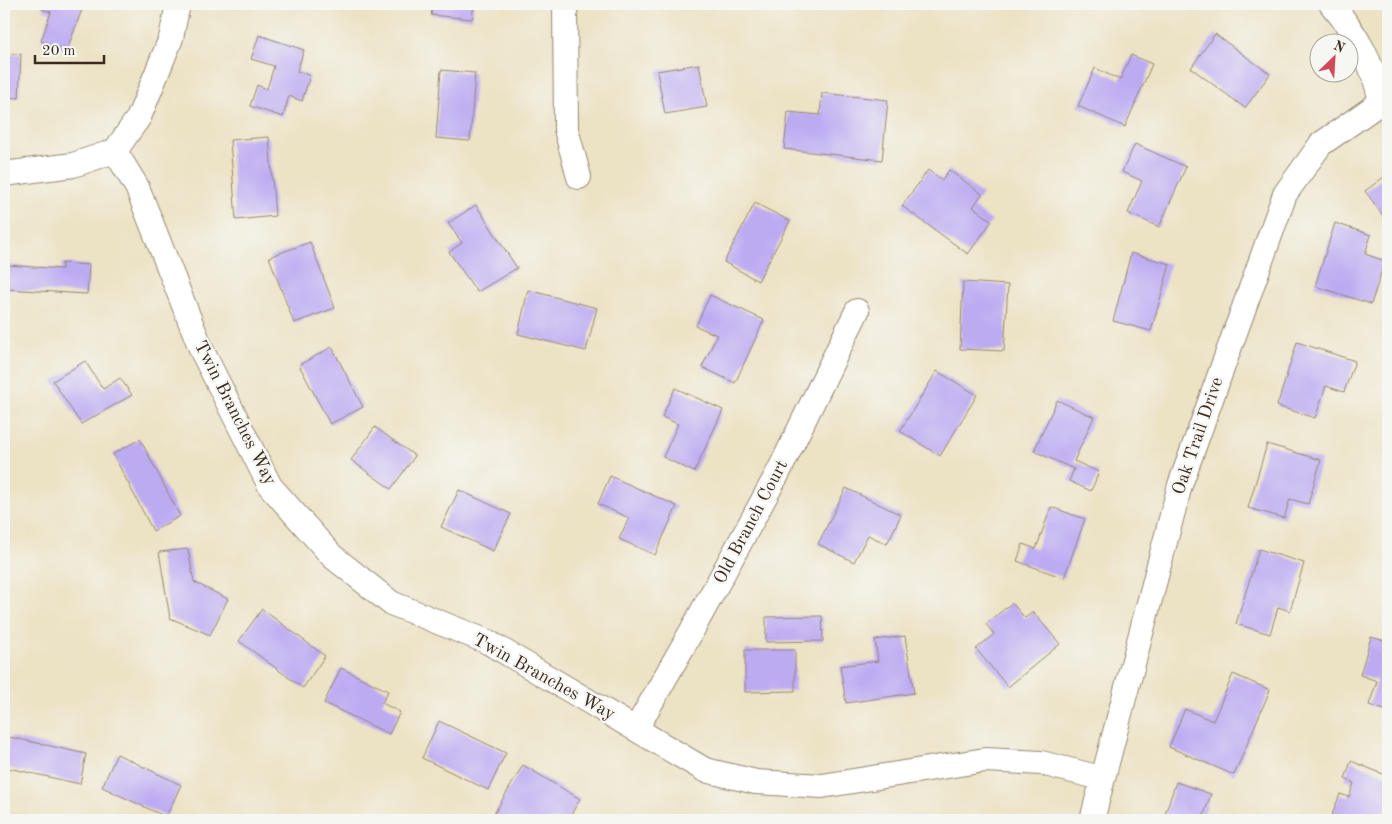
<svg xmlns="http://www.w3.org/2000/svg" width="1392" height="824" font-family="'Old Standard TT',serif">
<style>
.building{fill:#bdabf2}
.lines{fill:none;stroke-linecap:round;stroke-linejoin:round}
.street-casing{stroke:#948671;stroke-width:26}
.street{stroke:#fff;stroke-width:24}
.labels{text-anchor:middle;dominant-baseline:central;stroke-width:4.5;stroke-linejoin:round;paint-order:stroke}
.street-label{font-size:18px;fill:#3b2a1e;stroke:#f6f6f2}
</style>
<rect width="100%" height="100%" fill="#f6f6f2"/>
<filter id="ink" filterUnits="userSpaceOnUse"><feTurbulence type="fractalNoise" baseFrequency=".02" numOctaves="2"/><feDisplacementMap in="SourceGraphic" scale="10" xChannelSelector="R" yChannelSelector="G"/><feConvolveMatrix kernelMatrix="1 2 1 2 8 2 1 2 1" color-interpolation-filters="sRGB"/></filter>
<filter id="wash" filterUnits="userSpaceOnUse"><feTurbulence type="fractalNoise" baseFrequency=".0096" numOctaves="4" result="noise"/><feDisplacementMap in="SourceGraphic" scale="20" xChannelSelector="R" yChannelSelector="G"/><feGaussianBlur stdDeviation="1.12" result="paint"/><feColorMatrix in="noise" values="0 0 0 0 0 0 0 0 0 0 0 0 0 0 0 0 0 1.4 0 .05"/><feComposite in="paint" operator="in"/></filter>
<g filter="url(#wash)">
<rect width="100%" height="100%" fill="#ece2c4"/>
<g id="blocks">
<path class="building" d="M44 4H84L67 50 41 41 51 12 42 9Z
M433 4H474L472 19 431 15Z
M1215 34 1270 74 1245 108 1191 68Z
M259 35 304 50 297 71 310 76 302 101 289 96 283 117 250 106 257 85 267 89 274 66 251 59Z
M4 53 21 54 19 98 4 97Z
M1131 55 1152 64 1125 127 1078 106 1095 68 1120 80Z
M699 64 707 107 665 114 657 71Z
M441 70 475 73 470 141 436 138Z
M822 93 888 100 882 160 784 149 788 112 820 115Z
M269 137 275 216 236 220 230 140Z
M1135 144 1186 167 1159 227 1128 213 1142 181 1122 172Z
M928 170 942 180 949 170 982 194 973 207 992 221 968 254 902 206Z
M1388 174V222L1365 191Z
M755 203 790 221 758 281 724 262Z
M476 205 517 268 477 292 449 252 462 243 448 223Z
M1335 223 1371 235 1365 254 1385 261 1371 304 1315 286Z
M310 242 335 308 294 323 269 257Z
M1131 253 1170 264 1151 331 1113 321Z
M62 263 89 265 87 294 5 289 6 265 62 269Z
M963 282 1008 285 1004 351 960 349Z
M528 290 597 308 586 351 518 334Z
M710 295 764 320 735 383 702 367 717 335 696 326Z
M1297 342 1355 361 1344 392 1326 386 1315 418 1277 406Z
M332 347 363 407 330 424 299 365Z
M85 361 103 389 120 378 132 395 81 424 53 381Z
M937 371 977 395 940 456 900 431Z
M675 388 723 410 694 472 663 457 678 424 662 417Z
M1057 400 1094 417 1074 461 1099 472 1091 491 1069 481 1074 469 1034 451Z
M375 427 415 456 391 489 351 460Z
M140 439 180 516 153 531 113 454Z
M1267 444 1321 460 1308 504 1290 499 1284 518 1248 508Z
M610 476 677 506 655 555 619 539 629 518 598 504Z
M846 488 901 515 887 544 868 535 854 562 818 544Z
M459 490 511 514 493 551 441 527Z
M1051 507 1085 519 1064 578 1017 561 1023 544 1036 549Z
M188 549 194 582 228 599 210 635 170 618 159 552Z
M1259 549 1304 563 1290 611 1278 607 1270 634 1236 624Z
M1012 603 1025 618 1033 612 1060 644 1008 687 976 649 994 634 986 624Z
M262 609 325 656 303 688 239 641Z
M822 616 823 641 766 642V617Z
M905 636 914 693 846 703 840 666 878 661 875 640Z
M1371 637 1388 642V711L1369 705 1377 681 1360 675Z
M745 650H795V691L745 692Z
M341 668 388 691 382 703 400 712 389 734 324 703Z
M1233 674 1270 690 1234 775 1169 747 1185 709 1213 721Z
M439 721 506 753 488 790 422 758Z
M10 737 86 754 80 784 4 767Z
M117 754 181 785 166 817 102 787Z
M1351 761 1388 776V804L1382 820H1330L1340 794 1349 797 1354 783 1345 779Z
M523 765 580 799 568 820H505L494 814Z
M1176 782 1211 794 1202 820H1163Z"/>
</g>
</g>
<g filter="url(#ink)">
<use href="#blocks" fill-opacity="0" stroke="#948671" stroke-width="1"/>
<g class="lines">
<defs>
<path id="street" d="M565 4 566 129 579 177
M1331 4C1357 34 1373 63 1381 102
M115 151 137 187 202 351 270 486 332 556 391 603 488 642 705 770 756 782 822 786 985 760 1041 763 1101 778
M4 174 73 165 115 151 139 117 171 38 178 4
M636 729 690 634 779 471 857 311
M1092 820 1180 485 1285 194 1321 144 1381 102 1388 100"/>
</defs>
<use href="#street" class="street-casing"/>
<use href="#street" class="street"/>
</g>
</g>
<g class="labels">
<g class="street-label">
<text transform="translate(235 413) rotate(63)">Twin Branches Way</text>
<text transform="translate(1198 436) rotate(-71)">Oak Trail Drive</text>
<text transform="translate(751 522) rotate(-62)">Old Branch Court</text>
<text transform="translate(544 677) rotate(29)">Twin Branches Way</text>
</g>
</g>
<rect width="1392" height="824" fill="none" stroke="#f6f6f2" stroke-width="20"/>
<g transform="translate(1334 58) rotate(25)"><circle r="24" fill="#f6f6f2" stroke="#aba49d"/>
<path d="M0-4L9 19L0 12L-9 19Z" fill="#d1495b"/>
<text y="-8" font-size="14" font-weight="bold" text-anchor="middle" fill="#3b2a1e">N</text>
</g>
<path d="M35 55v8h69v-8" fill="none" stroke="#3b2a1e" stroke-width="2.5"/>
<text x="42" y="55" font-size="15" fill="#3b2a1e" stroke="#f6f6f2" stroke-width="4" paint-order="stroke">20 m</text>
</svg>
